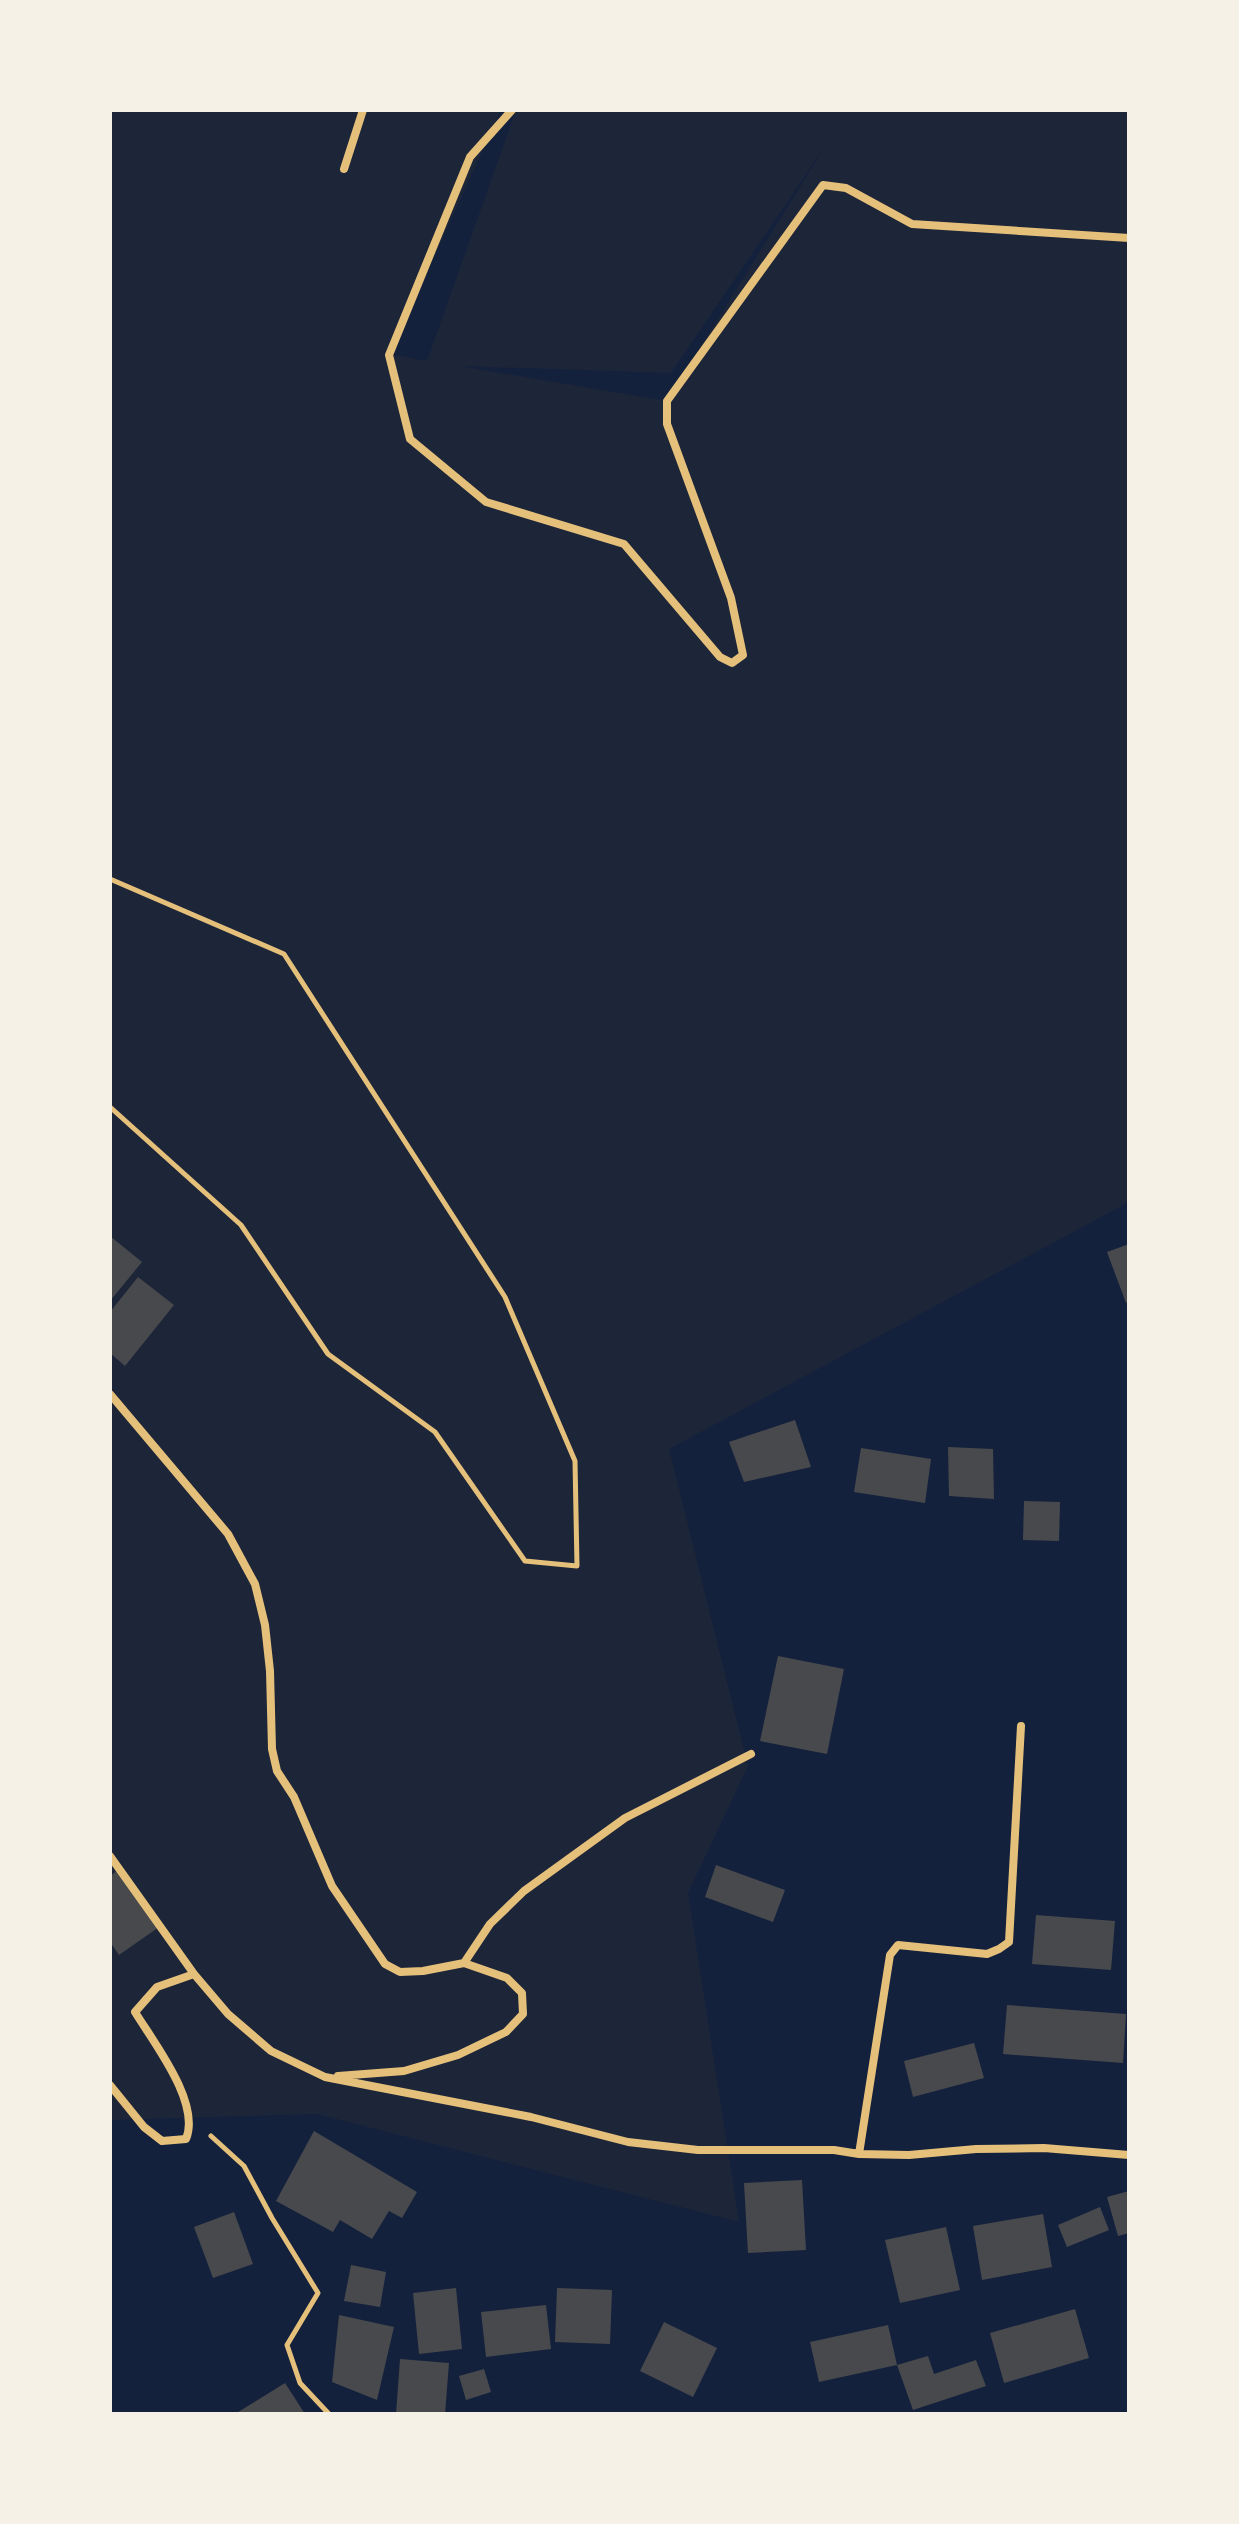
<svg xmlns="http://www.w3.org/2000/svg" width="1239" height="2524" font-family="'PT Sans Narrow',sans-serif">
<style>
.green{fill:#1d2539;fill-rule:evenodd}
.building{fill:#48494c}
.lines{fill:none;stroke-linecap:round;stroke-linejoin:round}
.path{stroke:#e5c07b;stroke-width:5}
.minor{stroke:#e5c07b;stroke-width:8}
</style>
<rect width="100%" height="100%" fill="#14213d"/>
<path class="green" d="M110 110H501L390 354 427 361 516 110H1129V1202L669 1449 748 1766 688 1893 739 2222 317 2114 110 2120ZM826 145 667 401 460 366 671 373Z"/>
<path class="building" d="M110 1236 142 1262 110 1301Z
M1129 1244V1301L1126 1303 1107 1252Z
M138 1277 174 1305 125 1366 110 1353V1312Z
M795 1420 811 1467 744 1482 729 1442Z
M948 1447 993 1449 994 1499 949 1496Z
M861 1448 931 1459 925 1503 854 1492Z
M1024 1501 1060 1502 1059 1541 1023 1540Z
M778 1656 844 1669 827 1754 760 1741Z
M716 1865 785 1890 773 1922 705 1897Z
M118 1870 159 1927 119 1955 110 1942V1876Z
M1036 1915 1115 1921 1111 1970 1032 1964Z
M1007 2005 1126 2014 1123 2063 1003 2054Z
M974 2043 984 2078 913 2097 904 2061Z
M314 2131 417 2192 402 2218 389 2211 372 2239 340 2220 333 2232 276 2201Z
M802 2180 806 2250 748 2253 744 2183Z
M1129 2191V2233L1118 2236 1107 2197Z
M1100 2207 1109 2230 1067 2247 1058 2225Z
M234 2212 253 2264 213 2278 194 2227Z
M1043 2214 1052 2267 982 2280 973 2226Z
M946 2227 960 2290 900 2303 885 2240Z
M351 2265 386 2272 380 2307 344 2301Z
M456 2288 462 2349 419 2354 413 2293Z
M557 2288 612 2290 610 2344 555 2342Z
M546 2305 551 2349 486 2357 481 2312Z
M1075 2309 1089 2358 1004 2383 990 2333Z
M339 2315 394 2327 377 2400 332 2382Z
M664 2322 717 2348 693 2397 640 2371Z
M888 2325 897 2365 819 2382 810 2342Z
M928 2356 934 2374 976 2360 986 2386 913 2410 897 2365Z
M400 2359 449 2363 445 2414H396Z
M484 2369 491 2392 466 2400 459 2376Z
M285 2383 305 2414H235Z"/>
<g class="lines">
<path class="path" d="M110 879 284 954 505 1297 575 1461 577 1566 525 1561 435 1432 328 1354 241 1225 110 1107
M211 2136 244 2166 272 2218 318 2293 287 2345 300 2383 329 2414"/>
<path class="minor" d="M512 110 470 157 389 355 410 439 486 502 624 544 720 657 732 663 743 655 731 598 667 424V401L823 185 846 188 912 224 1129 238
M344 169 363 110
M110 1394 228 1534 255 1584 265 1625 270 1671 272 1749 277 1771 294 1797 332 1886 385 1964 400 1972 423 1971 464 1963 507 1978 522 1993 523 2014 506 2032 458 2055 404 2071 338 2076
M110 1856 194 1974 228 2014 271 2051 325 2077 531 2117 628 2142 698 2150H834L859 2154 909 2155 976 2149 1044 2148 1129 2155
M464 1963 490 1924 524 1891 625 1818 751 1754
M110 2085 144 2127 162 2141 186 2139C201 2103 154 2043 135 2012L157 1987 194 1974
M859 2154 890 1955 898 1945 987 1954 999 1949 1009 1942 1021 1726"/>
</g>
<rect width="1239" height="2524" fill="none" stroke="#f6f1e7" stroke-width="224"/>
</svg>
